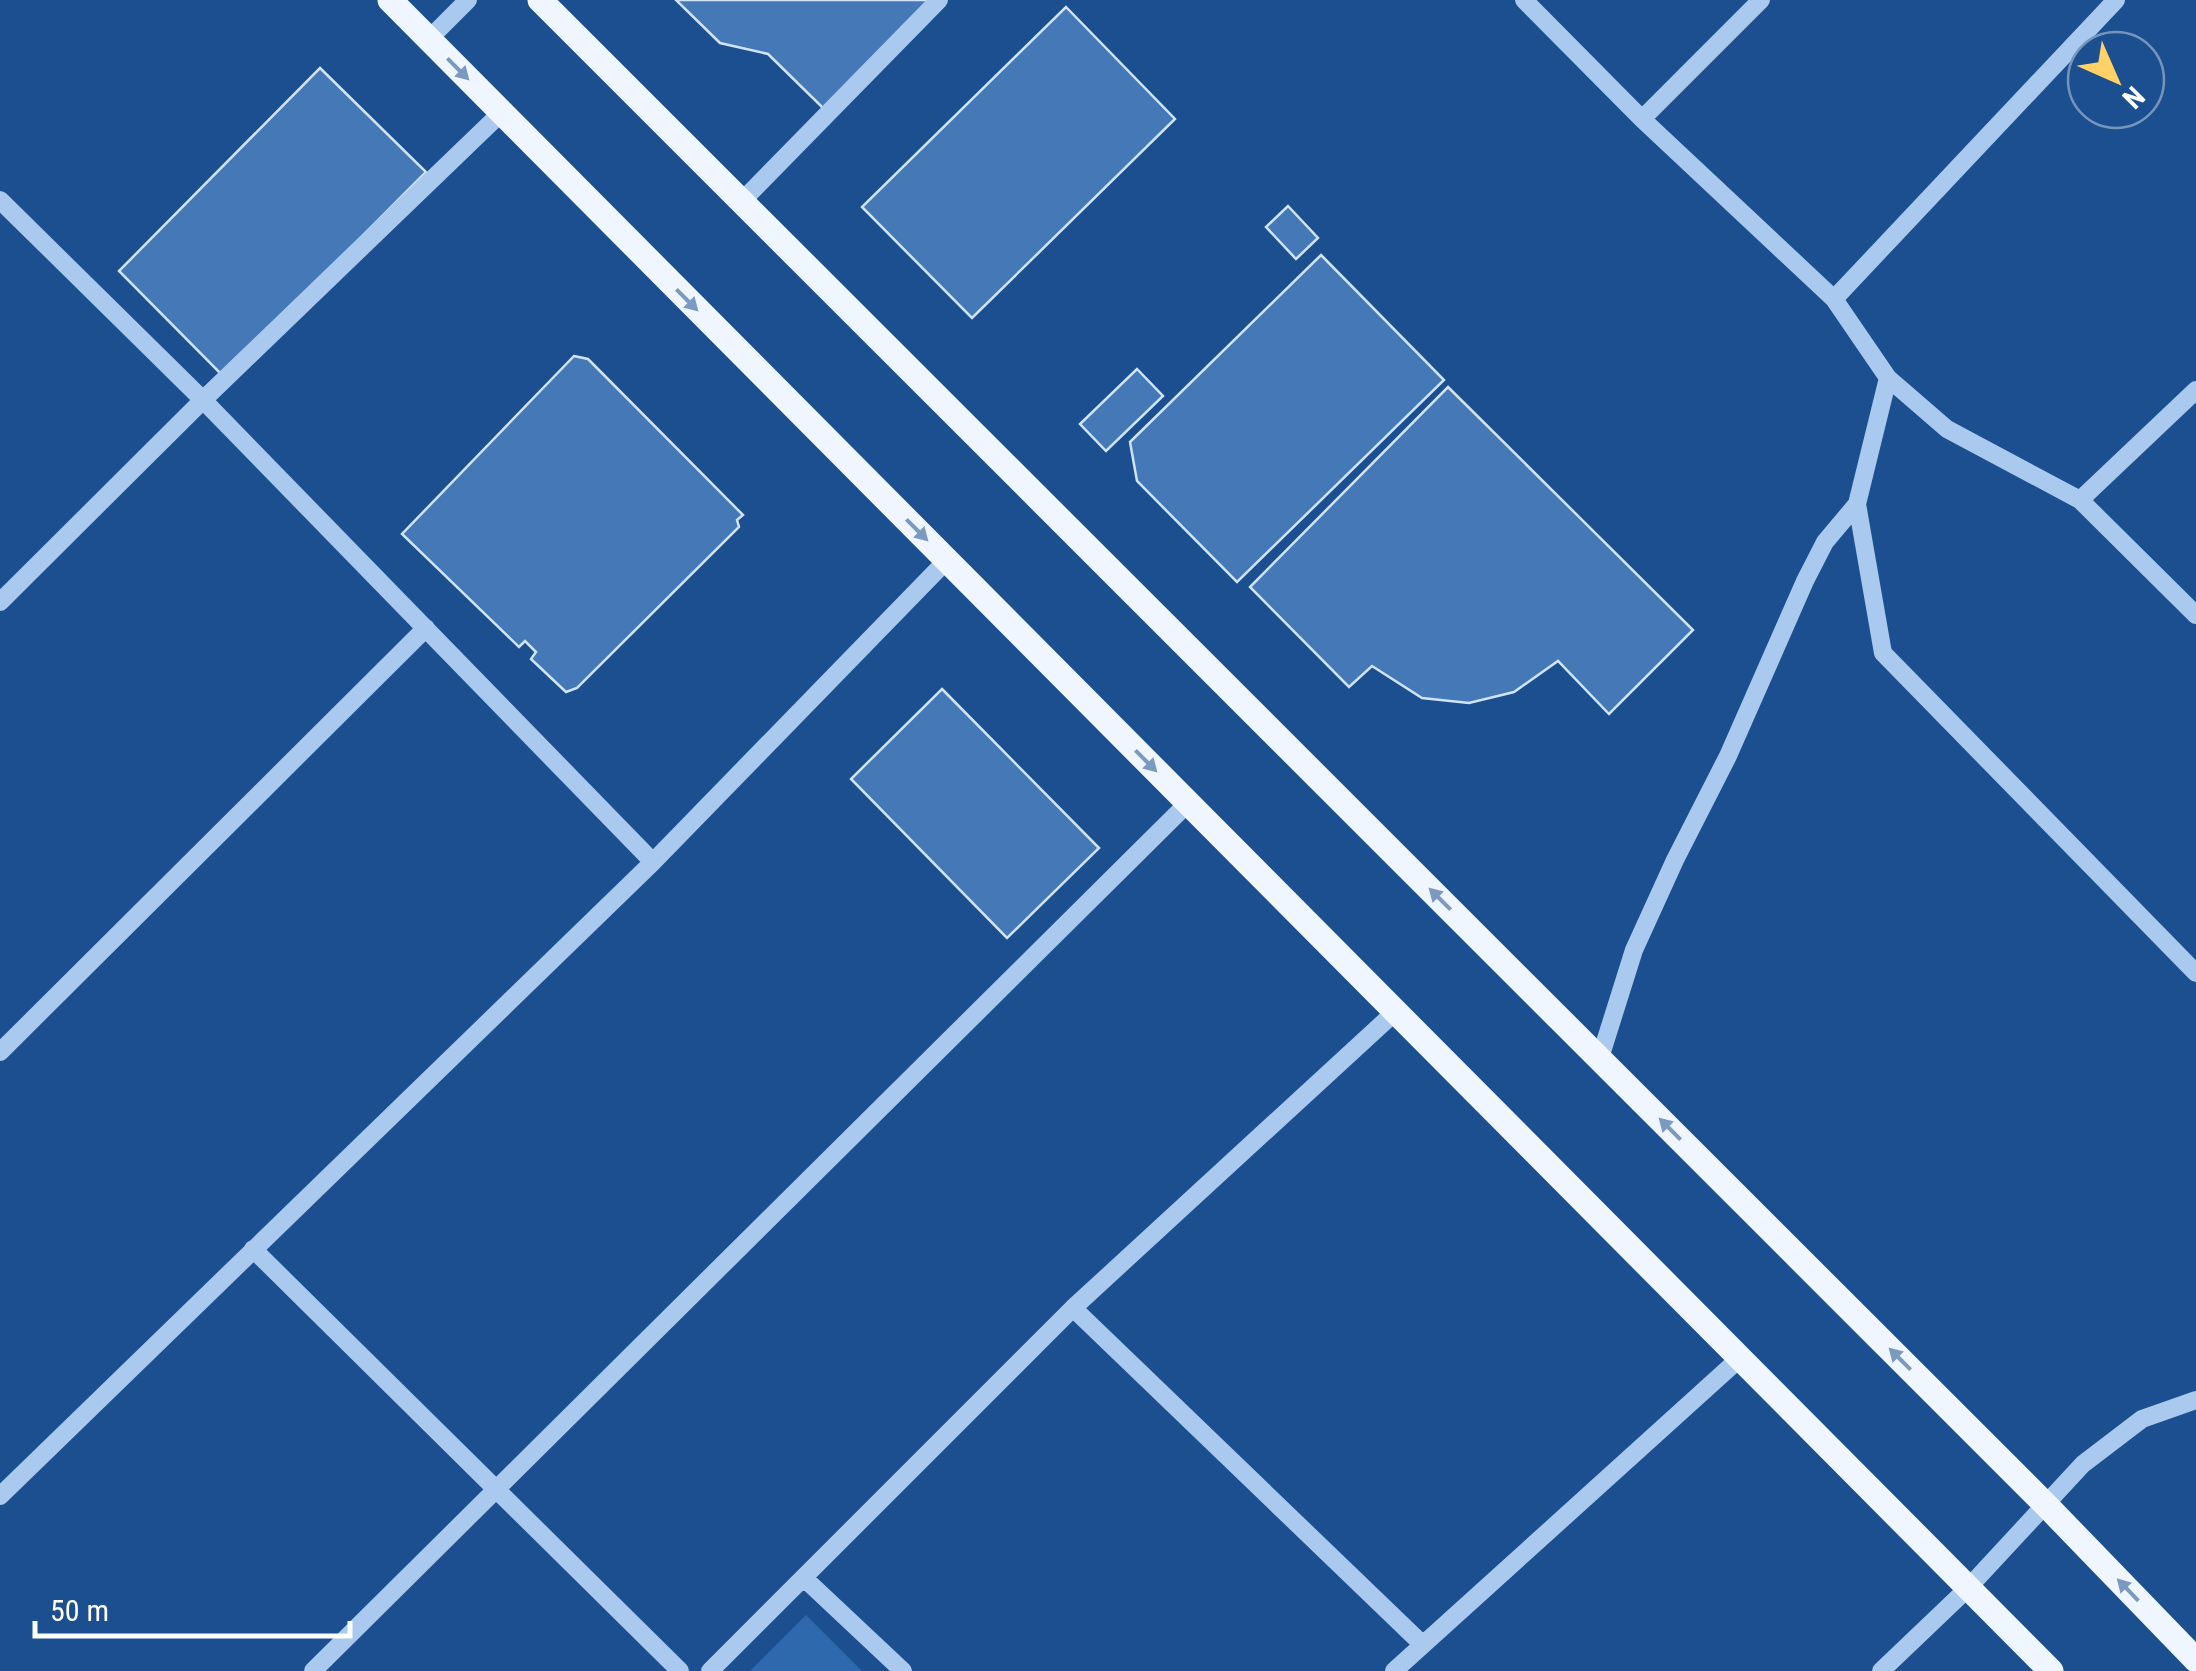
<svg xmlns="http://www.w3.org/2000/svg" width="2196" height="1671" font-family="'Roboto Condensed',sans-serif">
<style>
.green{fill:#2e69ad}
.building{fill:#4478b7;stroke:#cfe3fa;stroke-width:2.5}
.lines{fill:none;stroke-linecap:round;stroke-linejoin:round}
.minor{stroke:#a9c9ee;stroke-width:18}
.major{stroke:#f0f6ff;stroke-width:25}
.oneway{fill:#7b9ac1}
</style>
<rect width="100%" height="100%" fill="#1b4f8f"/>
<path class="green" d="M806 1615 862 1671H750Z"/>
<path class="building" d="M676 0H931L824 109 768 54 720 43Z
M1066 7 1175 119 972 318 862 207Z
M320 68 426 172 223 376 119 271Z
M1288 206 1318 238 1296 259 1266 227Z
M1321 255 1444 380 1237 582 1137 481 1130 442Z
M574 356 588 359 743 515 737 520 739 527 577 688 566 692 531 659 536 652 525 641 519 647 402 534Z
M1137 369 1163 396 1106 451 1080 424Z
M1448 387 1693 630 1609 714 1558 661 1514 692 1469 703 1422 698 1372 666 1349 687 1250 587Z
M942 689 1099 848 1007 938 851 779Z"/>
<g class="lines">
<path class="minor" d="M1524 0 1642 119 1834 299 1888 378 1947 429 2080 500 2196 615
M429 39 468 0
M1642 119 1761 0
M0 200 203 400 653 862
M742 201 939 0
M1834 299 2116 0
M1888 378 1857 504 1883 653 2196 973
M2080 500 2196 390
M0 602 203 400 501 113
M0 1052 426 628
M1600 1058 1634 950 1675 860 1728 756 1805 581 1825 542 1857 504
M253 1249 680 1671
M1073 1308 1422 1644
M0 1496 653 862 947 560
M804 1578 903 1671
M313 1671 1188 803
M710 1671 1073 1308 1395 1012
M1394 1671 1740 1358
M1881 1671 1968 1588 2083 1464 2142 1419 2196 1400"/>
<path class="major" d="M390 0 2051 1671
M540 0 2047 1506 2196 1660"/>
</g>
<defs><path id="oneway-solid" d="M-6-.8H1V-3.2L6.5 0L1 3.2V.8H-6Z" transform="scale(2.5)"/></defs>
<g class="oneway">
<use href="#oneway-solid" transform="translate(458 69) rotate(45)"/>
<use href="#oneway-solid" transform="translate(687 300) rotate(45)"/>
<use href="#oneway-solid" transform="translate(917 530) rotate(45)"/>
<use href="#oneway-solid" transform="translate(1146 761) rotate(45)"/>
<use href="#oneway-solid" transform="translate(1440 899) rotate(-135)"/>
<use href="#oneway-solid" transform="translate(1670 1129) rotate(-135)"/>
<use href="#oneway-solid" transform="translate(1900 1359) rotate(-135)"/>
<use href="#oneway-solid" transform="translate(2128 1590) rotate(-134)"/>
</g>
<g transform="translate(2116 80) rotate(135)"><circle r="48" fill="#1b4f8f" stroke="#7695bc" stroke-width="2.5"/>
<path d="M0-8L18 38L0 25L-18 38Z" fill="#ffd166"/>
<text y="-15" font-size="28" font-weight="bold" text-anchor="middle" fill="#ffffff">N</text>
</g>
<path d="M35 1621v15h315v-15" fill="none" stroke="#ffffff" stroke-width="5"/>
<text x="50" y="1621" font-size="30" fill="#ffffff" stroke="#1b4f8f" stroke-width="8" paint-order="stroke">50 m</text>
</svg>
